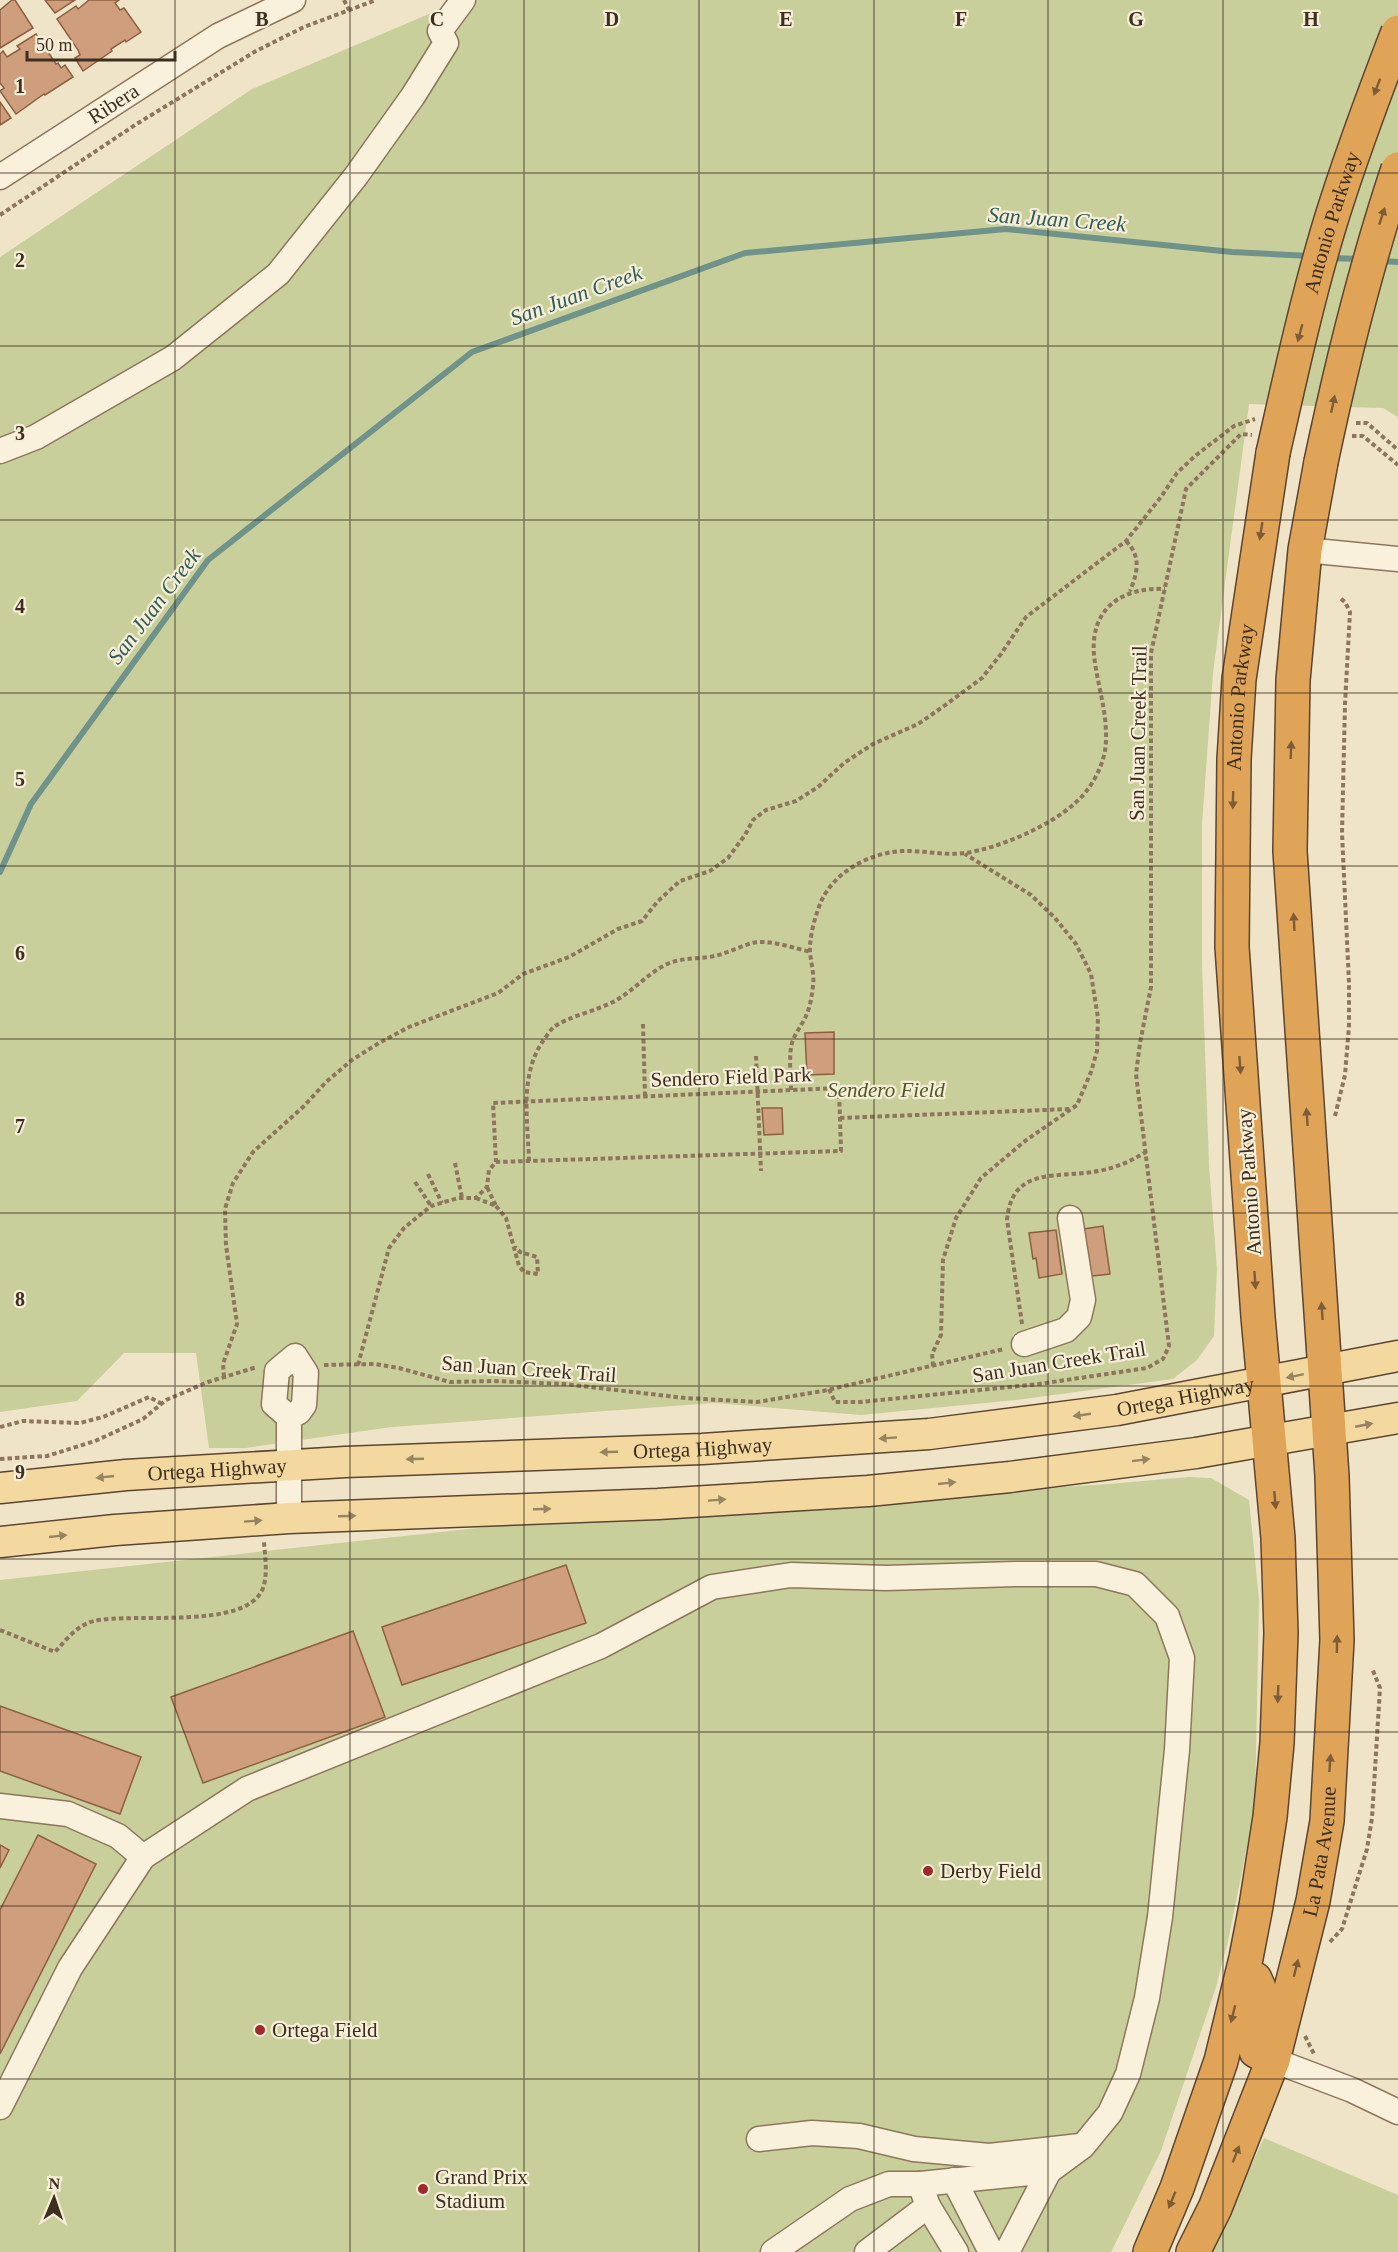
<svg xmlns="http://www.w3.org/2000/svg" width="1398" height="2252" font-family="'Times New Roman',serif">
<style>
.green{fill:#c9cf9b}
.lines{fill:none;stroke-linecap:round;stroke-linejoin:round}
.stream{stroke:#6f938a;stroke-width:6}
.building{fill:#cf9f7d;stroke:#8d5f41;stroke-width:1.5}
.minor-casing{stroke:#8d765c;stroke-width:27}
.major-casing{stroke:#5b4430;stroke-width:33}
.highway-casing{stroke:#5b4430;stroke-width:36}
.path{stroke:#8d765c;stroke-width:4;stroke-dasharray:4.5 3;stroke-linecap:butt}
.minor{stroke:#faf1dc;stroke-width:24}
.major{stroke:#f3d9a0;stroke-width:30}
.highway{stroke:#e0a458;stroke-width:33}
.highway-bridge-casing{stroke:#5b4430;stroke-width:36;stroke-linecap:butt}
.highway-bridge{stroke:#e0a458;stroke-width:33}
.oneway{fill:#7e5d36}
.oneway2{fill:#988460}
.grid{fill:none;stroke:#3d2e20;stroke-width:1.5;stroke-opacity:0.55}
.poi-dot{fill:#9e2a2b;stroke:#f7eed8;stroke-width:2}
.labels{text-anchor:middle;dominant-baseline:central;stroke-width:4.5;stroke-linejoin:round;paint-order:stroke}
.street-label{font-size:21px;fill:#3d2e20;stroke:#f7eed8}
.park-label{font-size:21px;font-style:italic;fill:#4d5a26;stroke:#f7eed8}
.poi-label{font-size:21px;fill:#3d2e20;stroke:#f7eed8;text-anchor:start}
.water-label{font-size:22px;font-style:italic;fill:#2f5d5a;stroke:#f7eed8}
.grid-label{font-size:20px;text-anchor:middle;font-weight:bold;fill:#3d2e20;stroke:#f7eed8;stroke-width:4.5;stroke-linejoin:round;paint-order:stroke}
</style>
<rect width="100%" height="100%" fill="#f0e4c8"/>
<path class="green" d="M462 0H1398V417L1383 408 1249 404 1213 673 1202 825V964L1209 1165 1217 1269 1214 1336 1197 1360 1173 1379 1016 1400 861 1415 714 1403 392 1427 246 1448H209L196 1353H124L77 1401 0 1412V257L252 89Z
M1189 1477 1211 1478 1249 1500 1259 1599 1255 1808 1228 1941 1216 1987 1161 2151 1111 2252H0V1580L533 1522 1108 1484Z
M1264 2138 1398 2195V2252H1211Z"/>
<g class="lines">
<path class="stream" d="M1330 258 1361 259
M1381 261 1398 262
M0 872 31 804 208 560 472 352 745 253 1006 229 1232 252 1311 256"/>
</g>
<path class="building" d="M12 0H15L33 28 0 48V10Z
M45 0H75L55 13Z
M89 0H119L115 3 120 10 124 8 141 32 126 42 125 40 111 49 112 51 83 71 75 58 80 55 78 50 57 19 76 6 78 9Z
M36 34 56 64 58 63 61 68 65 65 73 77 45 95 44 94 16 114 0 91 4 88 0 83V54L3 51 7 57 20 49 17 46Z
M0 102 11 118 0 125Z
M834 1032V1074L807 1075 805 1033Z
M762 1108H782L783 1134 764 1135Z
M1103 1226 1110 1274 1084 1277 1077 1230Z
M1056 1230 1062 1274 1039 1278 1036 1258 1033 1259 1029 1233Z
M566 1565 586 1623 402 1685 382 1627Z
M353 1631 385 1717 203 1783 171 1697Z
M0 1706 141 1757 120 1814 0 1771Z
M38 1835 96 1864 0 2054V1910Z
M0 1845 9 1850 0 1868Z"/>
<g class="lines">
<defs>
<g id="minor">
<path id="s1" d="M0 177 218 36 293 0"/>
<path d="M0 451 36 437 173 358 278 274 356 176 413 96 446 43 440 31 463 0"/>
<path d="M1305 550 1398 559"/>
<path d="M1024 1344 1066 1330 1079 1317 1083 1300 1070 1218"/>
<path d="M295 1356 306 1373 304 1405 299 1412 289 1417 274 1404 277 1371Z"/>
<path d="M289 1518V1417"/>
<path d="M0 1806 68 1814 118 1836 143 1857"/>
<path d="M1273 2060 1352 2090 1398 2112"/>
<path d="M0 2107 70 1968 143 1857 247 1789 601 1646 712 1587 791 1575 886 1578 1015 1574H1096L1135 1584 1167 1616 1182 1658 1177 1750 1160 1917 1147 1998 1128 2074 1110 2113 1083 2146 1049 2171"/>
<path d="M759 2139 812 2133 859 2136 914 2149 989 2156 1080 2146"/>
<path d="M954 2180 991 2252"/>
<path d="M773 2252 850 2199 889 2184H920"/>
<path d="M867 2252 928 2206"/>
<path d="M956 2252 928 2206 920 2184 1049 2171 1007 2252"/>
</g>
<g id="major">
<path id="s2" d="M0 1488 126 1475 345 1462 702 1449 929 1434 1117 1410 1398 1356"/>
<path d="M0 1542 115 1530 289 1518 658 1504 868 1491 1010 1477 1196 1453 1398 1418"/>
</g>
<g id="highway">
<path d="M1255 1979 1259 1988 1254 2026 1256 2051 1273 2060"/>
<path id="s3" d="M1150 2252 1177 2188 1221 2061 1246 1958 1256 1906 1270 1817 1277 1743 1281 1633 1278 1538 1258 1317 1232 947 1234 759 1239 679 1273 453"/>
<path id="s4" d="M1193 2252 1215 2208 1273 2060 1313 1901 1327 1821 1337 1640 1332 1476 1290 851 1293 680 1305 550 1321 462"/>
</g>
</defs>
<use href="#minor" class="minor-casing"/>
<use href="#major" class="major-casing"/>
<use href="#highway" class="highway-casing"/>
<path class="path" d="M344 0 349 10
M0 215 135 125 256 51 304 27 376 0
M1356 423H1367L1398 450
M1352 436H1363L1398 465
M1126 541C1141 556 1138 572 1130 591
M643 1024 645 1096
M756 1056 761 1171
M791 1090C791 1077 788 1052 793 1040 796 1032 802 1025 806 1016 810 1008 812 995 813 986 815 972 809 958 810 945 811 934 814 920 818 910 828 875 867 853 902 851 922 850 945 856 965 853 1000 848 1050 826 1075 803 1092 789 1106 762 1106 740 1107 710 1097 684 1094 655 1090 608 1122 587 1165 589
M1335 1116 1345 1075 1349 1026V983L1342 833 1345 704 1350 612 1345 602 1339 597
M840 1118 1070 1109
M529 1161C528 1121 519 1076 543 1041 546 1037 550 1030 554 1027 567 1017 598 1010 613 1002 632 992 646 975 665 965 679 958 694 959 709 957 724 955 738 947 752 943 770 939 793 948 811 952
M455 1163 462 1198
M428 1174 442 1203
M415 1182 431 1206
M476 1198 496 1206 487 1187
M496 1206 506 1218 519 1266 524 1272 538 1274 537 1257 520 1252 515 1247
M1022 1324 1007 1220C1012 1165 1058 1179 1098 1171 1116 1168 1131 1161 1146 1152
M324 1365 375 1364 399 1368 450 1382 494 1381 564 1384 685 1398 757 1402 823 1391 1004 1349
M358 1365 389 1248 404 1228 431 1206 458 1198H476L487 1187 489 1170 496 1162 841 1151 839 1088 493 1103 496 1162
M933 1366 932 1354 941 1335 943 1260 956 1218 981 1178 1025 1141 1077 1105 1091 1072 1097 1051 1098 1018 1091 974 1076 944 1055 918 1031 895 965 854
M224 1377 223 1364 237 1324 226 1245 225 1209 233 1183 253 1152 303 1107 326 1082 352 1060 379 1043 409 1027 498 993 523 974 569 957 618 929 642 921 658 901 680 881 710 871 728 858 745 835 753 820 766 810 796 801 818 787 844 763 873 744 918 724 944 706 982 678 1001 654 1026 617 1126 541 1161 497 1177 473 1195 456 1234 426 1255 419
M829 1389 835 1402H861L1039 1384 1147 1368 1163 1359 1169 1346 1136 1074 1140 1043 1151 987V653L1186 489 1241 434 1252 435
M0 1427 23 1421 80 1423 103 1417 149 1397 162 1404
M0 1459 47 1456 95 1441 143 1419 166 1400 208 1382 257 1367
M0 1630 55 1652C66 1640 77 1625 94 1621 133 1612 247 1631 263 1588 268 1574 265 1556 264 1542
M1330 1942 1342 1929 1367 1849 1372 1818 1380 1688 1372 1668
M1305 2036 1314 2054"/>
<use href="#minor" class="minor"/>
<use href="#major" class="major"/>
<use href="#highway" class="highway"/>
<defs>
<g id="highway-bridge">
<path id="s5" d="M1273 453C1290 378 1306 304 1328 230 1348 163 1373 97 1398 32"/>
<path d="M1321 462C1342 362 1366 265 1398 169"/>
</g>
</defs>
<use href="#highway-bridge" class="highway-bridge-casing"/>
<use href="#highway-bridge" class="highway-bridge"/>
</g>
<defs><path id="oneway-solid" d="M-6-.8H1V-3.2L6.5 0L1 3.2V.8H-6Z" transform="scale(1.5)"/></defs>
<g class="oneway">
<use href="#oneway-solid" transform="translate(1377 87) rotate(111)"/>
<use href="#oneway-solid" transform="translate(1382 216) rotate(-72)"/>
<use href="#oneway-solid" transform="translate(1300 333) rotate(105)"/>
<use href="#oneway-solid" transform="translate(1333 404) rotate(-78)"/>
<use href="#oneway-solid" transform="translate(1261 531) rotate(99)"/>
<use href="#oneway-solid" transform="translate(1291 750) rotate(-88)"/>
<use href="#oneway-solid" transform="translate(1233 800) rotate(91)"/>
<use href="#oneway-solid" transform="translate(1294 922) rotate(-93)"/>
<use href="#oneway-solid" transform="translate(1240 1065) rotate(86)"/>
<use href="#oneway-solid" transform="translate(1307 1117) rotate(-94)"/>
<use href="#oneway-solid" transform="translate(1255 1280) rotate(86)"/>
<use href="#oneway-solid" transform="translate(1322 1311) rotate(-94)"/>
<use href="#oneway-solid" transform="translate(1275 1500) rotate(85)"/>
<use href="#oneway-solid" transform="translate(1337 1644) rotate(-89)"/>
<use href="#oneway-solid" transform="translate(1278 1694) rotate(92)"/>
<use href="#oneway-solid" transform="translate(1330 1763) rotate(-86)"/>
<use href="#oneway-solid" transform="translate(1296 1968) rotate(-76)"/>
<use href="#oneway-solid" transform="translate(1233 2014) rotate(104)"/>
<use href="#oneway-solid" transform="translate(1236 2154) rotate(-69)"/>
<use href="#oneway-solid" transform="translate(1172 2200) rotate(112)"/>
</g>
<g class="oneway2">
<use href="#oneway-solid" transform="translate(1295 1376) rotate(168)"/>
<use href="#oneway-solid" transform="translate(1082 1415) rotate(172)"/>
<use href="#oneway-solid" transform="translate(1364 1425) rotate(-11)"/>
<use href="#oneway-solid" transform="translate(888 1438) rotate(176)"/>
<use href="#oneway-solid" transform="translate(609 1452) rotate(178)"/>
<use href="#oneway-solid" transform="translate(415 1459) rotate(178)"/>
<use href="#oneway-solid" transform="translate(1141 1460) rotate(-7)"/>
<use href="#oneway-solid" transform="translate(105 1477) rotate(174)"/>
<use href="#oneway-solid" transform="translate(947 1483) rotate(-6)"/>
<use href="#oneway-solid" transform="translate(717 1500) rotate(-4)"/>
<use href="#oneway-solid" transform="translate(542 1509) rotate(-2)"/>
<use href="#oneway-solid" transform="translate(347 1516) rotate(-2)"/>
<use href="#oneway-solid" transform="translate(253 1521) rotate(-4)"/>
<use href="#oneway-solid" transform="translate(58 1536) rotate(-6)"/>
</g>
<path class="grid" d="M175 0V2252M350 0V2252M524 0V2252M699 0V2252M874 0V2252M1048 0V2252M1223 0V2252M0 173H1398M0 346H1398M0 520H1398M0 693H1398M0 866H1398M0 1039H1398M0 1213H1398M0 1386H1398M0 1559H1398M0 1732H1398M0 1906H1398M0 2079H1398"/>
<g class="poi-dot">
<circle cx="928" cy="1871" r="6"/>
<circle cx="260" cy="2030" r="6"/>
<circle cx="423" cy="2189" r="6"/>
</g>
<g class="labels">
<g class="street-label">
<text stroke="none"><textPath href="#s1" startOffset="135">Ribera</textPath></text>
<text stroke="none"><textPath href="#s5" startOffset="238">Antonio Parkway</textPath></text>
<text stroke="none"><textPath href="#s3" startOffset="1575">Antonio Parkway</textPath></text>
<text transform="translate(1138 733) rotate(-89)">San Juan Creek Trail</text>
<text transform="translate(731 1077) rotate(-2)">Sendero Field Park</text>
<text transform="translate(1249 1182) rotate(-94)">Antonio Parkway</text>
<text transform="translate(1059 1362) rotate(-9)">San Juan Creek Trail</text>
<text transform="translate(529 1369) rotate(4)">San Juan Creek Trail</text>
<text stroke="none"><textPath href="#s2" startOffset="1190">Ortega Highway</textPath></text>
<text stroke="none"><textPath href="#s2" startOffset="704">Ortega Highway</textPath></text>
<text stroke="none"><textPath href="#s2" startOffset="218">Ortega Highway</textPath></text>
<text stroke="none"><textPath href="#s4" startOffset="422">La Pata Avenue</textPath></text>
</g>
<g class="park-label">
<text x="886" y="1090">Sendero Field</text>
</g>
<g class="poi-label">
<text x="940" y="1871">Derby Field</text>
<text x="272" y="2030">Ortega Field</text>
<text x="435" y="2177">Grand Prix<tspan x="435" dy="24">Stadium</tspan></text>
</g>
<g class="water-label">
<text transform="translate(1057 219) rotate(4)">San Juan Creek</text>
<text transform="translate(576 295) rotate(-20)">San Juan Creek</text>
<text transform="translate(154 606) rotate(-53)">San Juan Creek</text>
</g>
</g>
<g class="grid-label">
<text x="262" y="26">B</text>
<text x="437" y="26">C</text>
<text x="612" y="26">D</text>
<text x="786" y="26">E</text>
<text x="961" y="26">F</text>
<text x="1136" y="26">G</text>
<text x="1311" y="26">H</text>
<text x="20" y="93">1</text>
<text x="20" y="267">2</text>
<text x="20" y="440">3</text>
<text x="20" y="613">4</text>
<text x="20" y="786">5</text>
<text x="20" y="960">6</text>
<text x="20" y="1133">7</text>
<text x="20" y="1306">8</text>
<text x="20" y="1479">9</text>
</g>
<g transform="translate(54 2198) rotate(2)" stroke="#f7eed8" stroke-width="4.5" paint-order="stroke">
<path d="M0-4.5L10 22L0 15L-10 22Z" fill="#3d2e20"/>
<text y="-9" font-size="16" font-weight="bold" text-anchor="middle" fill="#3d2e20">N</text>
</g>
<path d="M27 51v9h148v-9" fill="none" stroke="#3d2e20" stroke-width="3"/>
<text x="36" y="51" font-size="18" fill="#3d2e20" stroke="#f7eed8" stroke-width="4.5" paint-order="stroke">50 m</text>
</svg>
